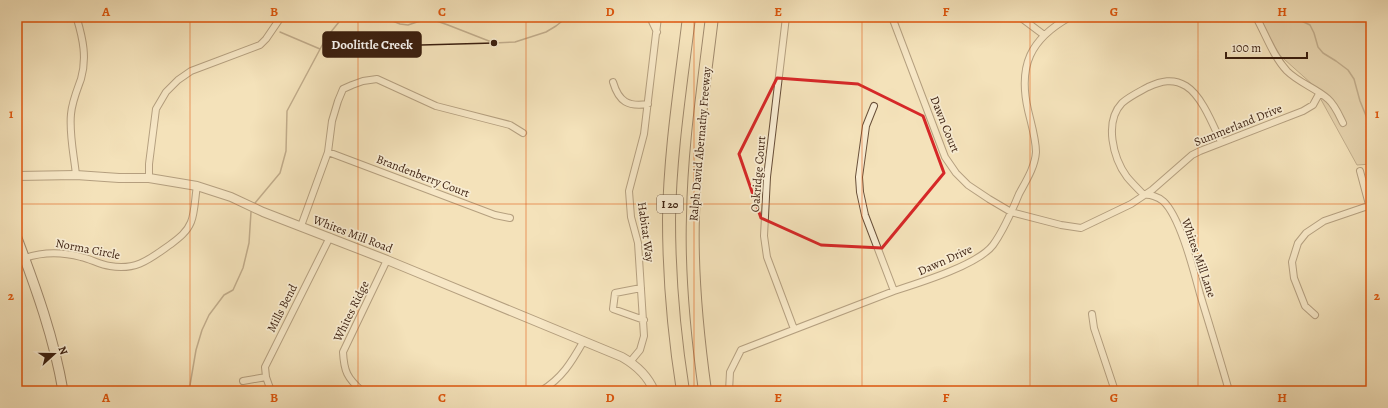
<svg xmlns="http://www.w3.org/2000/svg" width="1388" height="408" font-family="Alegreya,serif">
<style>
.green{fill:#d4c19d;stroke:#877056}
.lines{fill:none;stroke-linecap:round;stroke-linejoin:round}
.stream{stroke:#846b52;stroke-width:1.5}
.minor-casing{stroke:#684f39;stroke-width:8}
.tertiary-casing{stroke:#684f39;stroke-width:10}
.secondary-casing{stroke:#3a1e0e;stroke-width:11}
.motorway-casing{stroke:#3a1e0e;stroke-width:14}
.minor{stroke:#f8ecd2;stroke-width:6}
.tertiary{stroke:#f8ecd2;stroke-width:8}
.secondary{stroke:#f8ecd2;stroke-width:9}
.motorway{stroke:#f4e2ba;stroke-width:12}
.marked{fill:none;stroke:#d62828;stroke-width:3;stroke-linejoin:round}
.grid{fill:none;stroke:#df560c;stroke-width:1;stroke-opacity:0.55}
.labels{text-anchor:middle;dominant-baseline:central;stroke-width:3.5;stroke-linejoin:round;paint-order:stroke}
.shield{fill:#f8ecd2;stroke:#735c49;stroke-width:1}
.shield-label{font-size:11px;font-weight:bold;fill:#3a1e0e}
.street-label{font-size:12px;fill:#3a1e0e;stroke:#f8ecd2}
.leader{fill:none;stroke:#3a1e0e;stroke-width:1.5}
.callout-dot{fill:#3a1e0e;stroke:#f8ecd2;stroke-width:1.5}
.callout{fill:#3a1e0e;stroke:#3a1e0e;stroke-width:1.5}
.callout-label{font-size:13px;text-anchor:middle;font-weight:bold;fill:#fff}
.neatline{fill:none;stroke:#df560c;stroke-width:1.5}
.grid-label{font-size:13px;text-anchor:middle;font-weight:bold;fill:#df560c}
</style>
<rect width="100%" height="100%" fill="#f4e2ba"/>
<filter id="stains"><feTurbulence type="fractalNoise" baseFrequency=".005" numOctaves="4"/><feColorMatrix values="0 0 0 0 .2 0 0 0 0 .09 0 0 0 0 .02 0 0 0 .5 -.17"/></filter>
<radialGradient id="worn" r=".72"><stop offset=".6" stop-color="#630" stop-opacity="0"/><stop offset="1" stop-color="#630" stop-opacity=".3"/></radialGradient>
<path class="green" d="M1257 17H1365L1371 32V164L1357 165 1313 85 1275 51Z"/>
<g class="lines">
<path class="stream" d="M383 17 400 24 408 25 417 22 431 19 448 25 494 43 515 42 546 32 556 26 561 22 563 17
M1293 17 1310 25 1314 33 1318 47 1323 53 1336 61 1348 70 1354 79 1360 101 1371 128
M280 32 320 49
M255 203 280 173 286 151 287 111 326 38 343 17
M189 391 196 350 202 330 209 315 224 295 233 290 243 268 249 243 251 212"/>
<defs>
<path id="minor" d="M650 17 657 32
M786 17 767 177 764 236 767 257 794 329
M892 17 945 157 956 173 968 185 989 199 1011 212 1061 225 1081 228 1131 204 1152 190 1192 155 1200 151 1303 111 1313 105 1319 94
M1020 17 1044 35
M1256 17C1266 35 1273 56 1287 71 1299 83 1316 88 1328 99 1335 105 1339 115 1343 123
M613 82C619 102 628 107 648 104
M874 106 866 126 859 177 860 192 865 215 894 291
M1221 142C1213 125 1202 96 1186 86 1173 78 1161 81 1148 87 1139 92 1130 96 1122 103 1104 122 1113 158 1127 177 1132 183 1138 189 1144 195 1150 194 1158 197 1163 201 1180 216 1194 272 1200 294 1210 327 1220 359 1229 391
M328 152 495 215 510 218
M1360 171 1371 212
M76 175C74 155 69 134 71 114 72 102 77 90 81 79 87 58 83 39 77 19V17
M149 178V164L156 109 166 92 178 80 191 71 260 45 266 39 281 17
M301 226 328 152 332 121 338 101 343 89 352 85 363 81 377 79 436 106 510 125 523 133
M25 258C43 252 62 252 81 257 91 259 100 265 110 266 137 271 151 258 171 244 179 238 187 232 191 222 195 212 195 197 197 186
M641 288 615 293 613 309 644 320
M1092 314 1094 328 1115 391
M1315 315 1305 306 1294 278 1292 262 1298 243 1306 233 1324 221 1371 205
M630 362 640 350 644 336 638 243 631 217 629 191 644 134 658 17
M243 381 266 377
M271 391 266 377 265 367 330 237
M362 391C347 378 344 371 343 352L387 260
M541 391C562 378 571 363 583 342
M729 391 730 372 741 350 894 291C919 283 978 265 993 245 1004 230 1012 211 1019 194 1026 181 1035 167 1036 152 1036 139 1031 123 1028 110 1018 66 1030 39 1070 17"/>
<path id="tertiary" d="M17 176 76 175 119 178H149L197 186 231 197 263 212 387 260 622 357C636 365 648 376 654 391"/>
<path id="secondary" d="M17 238C36 288 54 338 63 391"/>
<path id="motorway" d="M683 391C674 334 669 277 669 219 670 151 681 84 689 17
M705 391C697 333 691 275 693 216 694 150 704 83 712 17"/>
</defs>
<use href="#minor" class="minor-casing"/>
<use href="#tertiary" class="tertiary-casing"/>
<use href="#secondary" class="secondary-casing"/>
<use href="#motorway" class="motorway-casing"/>
<use href="#minor" class="minor"/>
<use href="#tertiary" class="tertiary"/>
<use href="#secondary" class="secondary"/>
<use href="#motorway" class="motorway"/>
</g>
<path d="M0 0H1388V408H0ZM777 78 858 84 923 116 944 173 882 248 821 245 761 218 739 154Z" fill="#f4e2ba" fill-opacity=".55" fill-rule="evenodd"/>
<path class="marked" d="M777 78 858 84 923 116 944 173 882 248 821 245 761 218 739 154Z"/>
<path class="grid" d="M190 17V391M358 17V391M526 17V391M694 17V391M862 17V391M1030 17V391M1198 17V391M17 204H1371"/>
<g class="labels">
<rect class="shield" x="657" y="195" width="26" height="18" rx="3"/>
<g class="shield-label">
<text x="670" y="204">I 20</text>
</g>
<g class="street-label">
<text transform="translate(945 124) rotate(68)">Dawn Court</text>
<text transform="translate(1238 125) rotate(-22)">Summerland Drive</text>
<text transform="translate(700 144) rotate(-85)">Ralph David Abernathy Freeway</text>
<text transform="translate(758 174) rotate(-85)">Oakridge Court</text>
<text transform="translate(423 176) rotate(21)">Brandenberry Court</text>
<text transform="translate(646 232) rotate(82)">Habitat Way</text>
<text transform="translate(353 234) rotate(21)">Whites Mill Road</text>
<text transform="translate(88 249) rotate(11)">Norma Circle</text>
<text transform="translate(1199 258) rotate(71)">Whites Mill Lane</text>
<text transform="translate(945 260) rotate(-24)">Dawn Drive</text>
<text transform="translate(282 308) rotate(-63)">Mills Bend</text>
<text transform="translate(351 311) rotate(-64)">Whites Ridge</text>
</g>
</g>
<path class="leader" d="M494 43L421 45"/>
<circle class="callout-dot" cx="494" cy="43" r="4"/>
<rect class="callout" x="323" y="32" width="98" height="25" rx="4"/>
<g class="callout-label">
<text x="372" y="49">Doolittle Creek</text>
</g>
<rect width="1388" height="408" fill="none" stroke="#f4e2ba" stroke-width="44"/>
<g transform="translate(54 354) rotate(69)" stroke="#f8ecd2" stroke-width="3" paint-order="stroke">
<path d="M0-3L7 15L0 10L-7 15Z" fill="#3a1e0e"/>
<text y="-6" font-size="11" font-weight="bold" text-anchor="middle" fill="#3a1e0e">N</text>
</g>
<path d="M1226 52v6h81v-6" fill="none" stroke="#3a1e0e" stroke-width="2"/>
<text x="1232" y="52" font-size="12" fill="#3a1e0e" stroke="#f8ecd2" stroke-width="3" paint-order="stroke">100 m</text>
<rect x="22" y="22" width="1344" height="364" class="neatline"/>
<g class="grid-label">
<text x="106" y="16">A</text>
<text x="274" y="16">B</text>
<text x="442" y="16">C</text>
<text x="610" y="16">D</text>
<text x="778" y="16">E</text>
<text x="946" y="16">F</text>
<text x="1114" y="16">G</text>
<text x="1282" y="16">H</text>
<text x="11" y="118">1</text>
<text x="1377" y="118">1</text>
<text x="11" y="300">2</text>
<text x="1377" y="300">2</text>
<text x="106" y="402">A</text>
<text x="274" y="402">B</text>
<text x="442" y="402">C</text>
<text x="610" y="402">D</text>
<text x="778" y="402">E</text>
<text x="946" y="402">F</text>
<text x="1114" y="402">G</text>
<text x="1282" y="402">H</text>
</g>
<rect width="100%" height="100%" filter="url(#stains)"/>
<rect width="100%" height="100%" fill="url(#worn)"/>
</svg>
